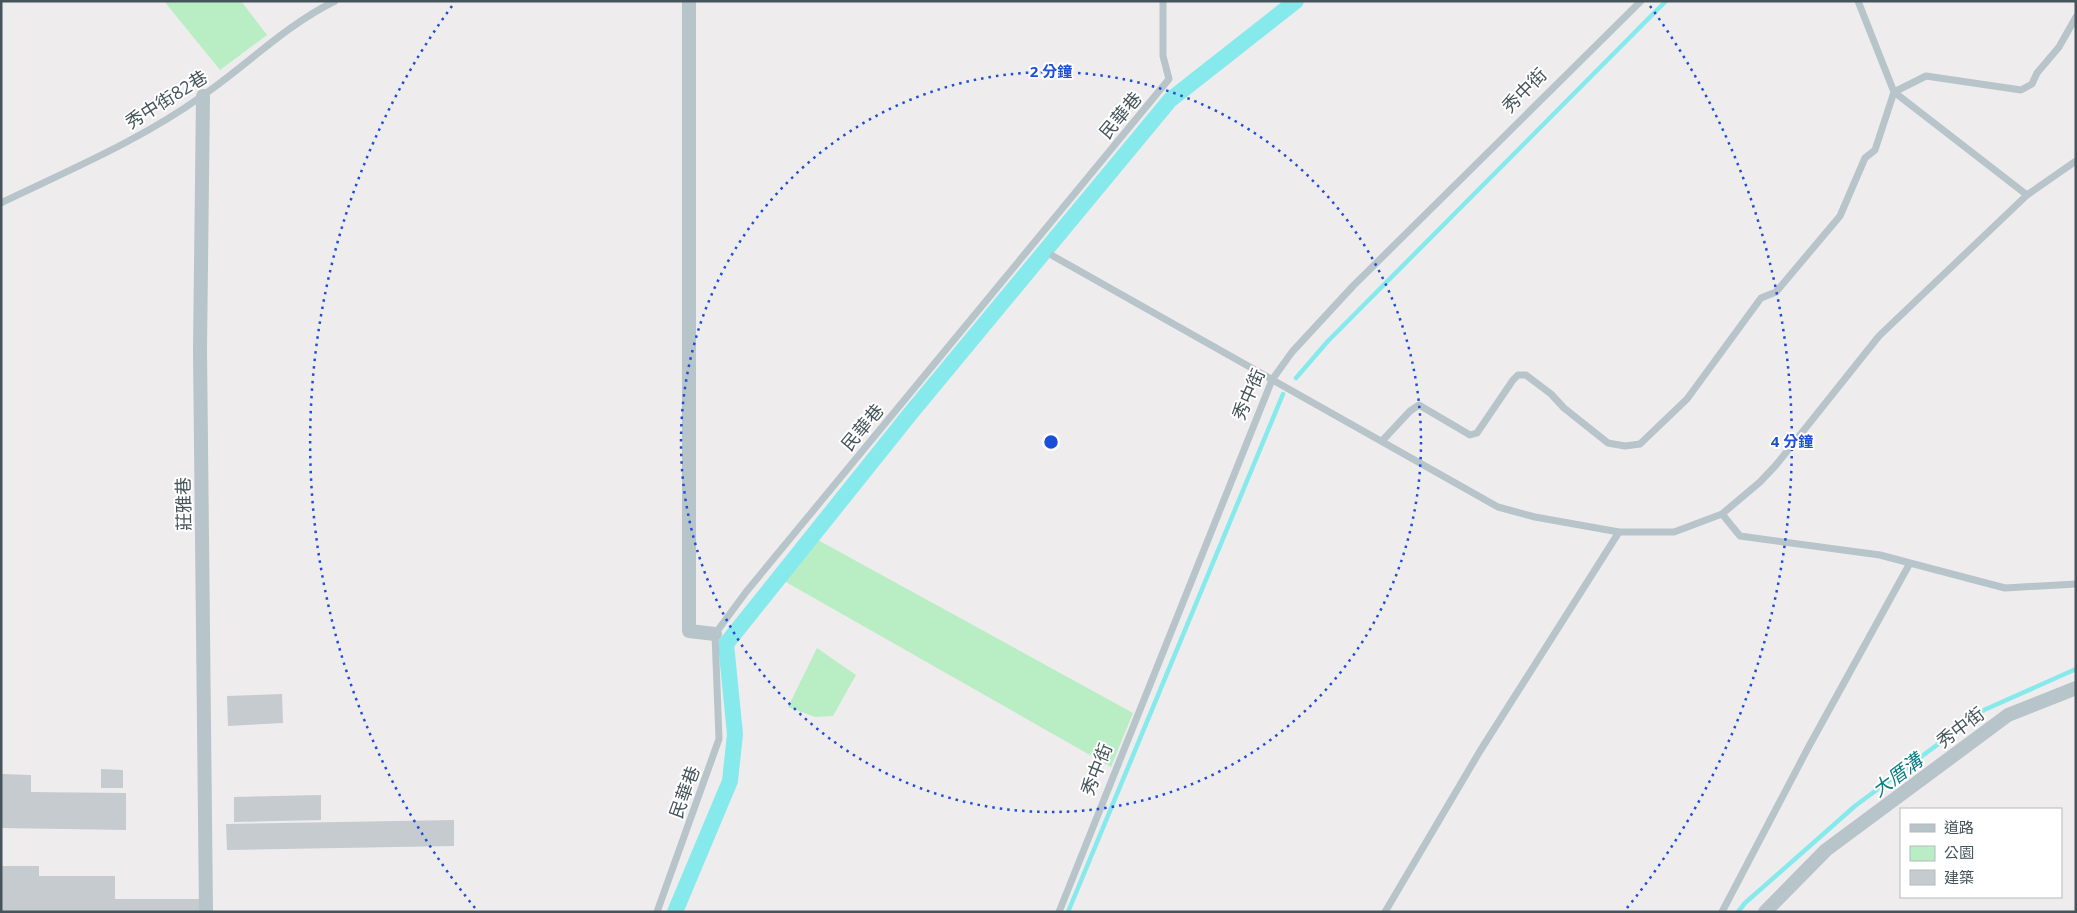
<svg xmlns="http://www.w3.org/2000/svg" width="2077" height="913" font-family="'Open Sans','Noto Sans TC',sans-serif">
<style>
.green{fill:#b9eec4}
.lines{fill:none;stroke-linecap:round;stroke-linejoin:round}
.stream{stroke:#86e9ec;stroke-width:4.5}
.canal{stroke:#86e9ec;stroke-width:16}
.building{fill:#c6cbd0}
.service{stroke:#b7c4ca;stroke-width:7}
.minor{stroke:#b7c4ca;stroke-width:14}
.ring{fill:none;stroke:#1d4ed8;stroke-width:2.5;stroke-dasharray:2.5 5}
.labels{text-anchor:middle;dominant-baseline:central;stroke-width:4;stroke-linejoin:round;paint-order:stroke}
.street-label{font-size:18px;fill:#45545a;stroke:#fff}
.water-label{font-size:19px;font-style:italic;fill:#0c7d82;stroke:#fff}
.centre{fill:#1d4ed8;stroke:#fff;stroke-width:2.5}
.ring-label{font-size:15px;text-anchor:middle;font-weight:bold;fill:#1d4ed8;stroke:#fff;stroke-width:4;stroke-linejoin:round;paint-order:stroke}
</style>
<rect width="100%" height="100%" fill="#efeced"/>
<path class="green" d="M164 1H241L267 35 220 70Z
M818 540 1133 713 1111 767 784 581Z
M817 648 856 675 833 716 815 717 788 707Z"/>
<g class="lines">
<path class="stream" d="M1296 378 1328 341 1666 1
M1068 912 1283 394
M1738 912 1745 903 1855 806 1984 710 2076 669"/>
<path class="canal" d="M675 912 730 781 735 734 726 644 910 414 1170 100 1296 1"/>
</g>
<path class="building" d="M282 694 283 723 228 726 227 696Z
M101 769 123 770V788H101Z
M1 774 31 775V792L126 793V830L1 828Z
M321 795V820L234 822V797Z
M454 820V846L227 850 226 824Z
M1 866H39V876H115V899H206V912H1Z"/>
<g class="lines">
<path class="service" d="M1858 1 1894 92 2027 195
M1 203C69 170 141 140 202 96 247 65 286 25 335 1
M1053 256 1498 507 1535 517 1619 532H1674L1722 514 1760 482 1776 465 1879 336 2027 195 2076 161
M1382 441 1410 411 1419 405 1470 435 1477 433 1513 380 1518 375H1526L1551 394 1564 408 1608 443 1625 446 1640 444 1687 399 1761 298 1776 292 1840 216 1865 158 1875 150 1894 92 1926 76 2021 90 2032 84 2037 73 2059 47 2076 17
M1722 514 1740 536 1880 555 1910 563
M657 912 719 739 715 634 746 592 1169 79 1163 56V1
M1059 912 1272 380 1292 352 1353 286 1641 1
M1385 912 1480 751 1619 532
M1722 912 1808 748 1910 563 2005 588 2076 584"/>
<path class="minor" d="M689 1V631L715 634
M203 96 200 350 206 912
M1765 912 1826 850 2008 715 2076 688"/>
</g>
<g class="ring">
<circle cx="1051" cy="442" r="370"/>
<path d="M475 908A741 741 0 0 1 452 6M1650 6A741 741 0 0 1 1627 908"/>
</g>
<g class="labels">
<g class="street-label">
<text transform="translate(1524 90) rotate(-45)">秀中街</text>
<text transform="translate(166 99) rotate(-32)">秀中街82巷</text>
<text transform="translate(1120 115) rotate(-50)">民華巷</text>
<text transform="translate(1248 394) rotate(-66)">秀中街</text>
<text transform="translate(862 427) rotate(-50)">民華巷</text>
<text transform="translate(183 504) rotate(-91)">莊雅巷</text>
<text transform="translate(1960 727) rotate(-37)">秀中街</text>
<text transform="translate(1096 769) rotate(-68)">秀中街</text>
<text transform="translate(684 792) rotate(-70)">民華巷</text>
</g>
<g class="water-label">
<text transform="translate(1897 775) rotate(-37)">大厝溝</text>
</g>
</g>
<circle cx="1051" cy="442" r="8" class="centre"/>
<g class="ring-label">
<text x="1051" y="77">2 分鐘</text>
<text x="1792" y="447">4 分鐘</text>
</g>
<rect width="2077" height="913" fill="none" stroke="#45545a" stroke-width="5"/>
<rect x="1900" y="808" width="162" height="90" fill="#ffffff" stroke="#b5bbbd"/>
<rect x="1910" y="824" width="25" height="8" fill="#b7c4ca" stroke="#b5bbbd"/>
<text x="1944" y="833" font-size="15" fill="#45545a">道路</text>
<rect x="1910" y="846" width="25" height="15" fill="#b9eec4" stroke="#b5bbbd"/>
<text x="1944" y="858" font-size="15" fill="#45545a">公園</text>
<rect x="1910" y="870" width="25" height="15" fill="#c6cbd0" stroke="#b5bbbd"/>
<text x="1944" y="883" font-size="15" fill="#45545a">建築</text>
</svg>
